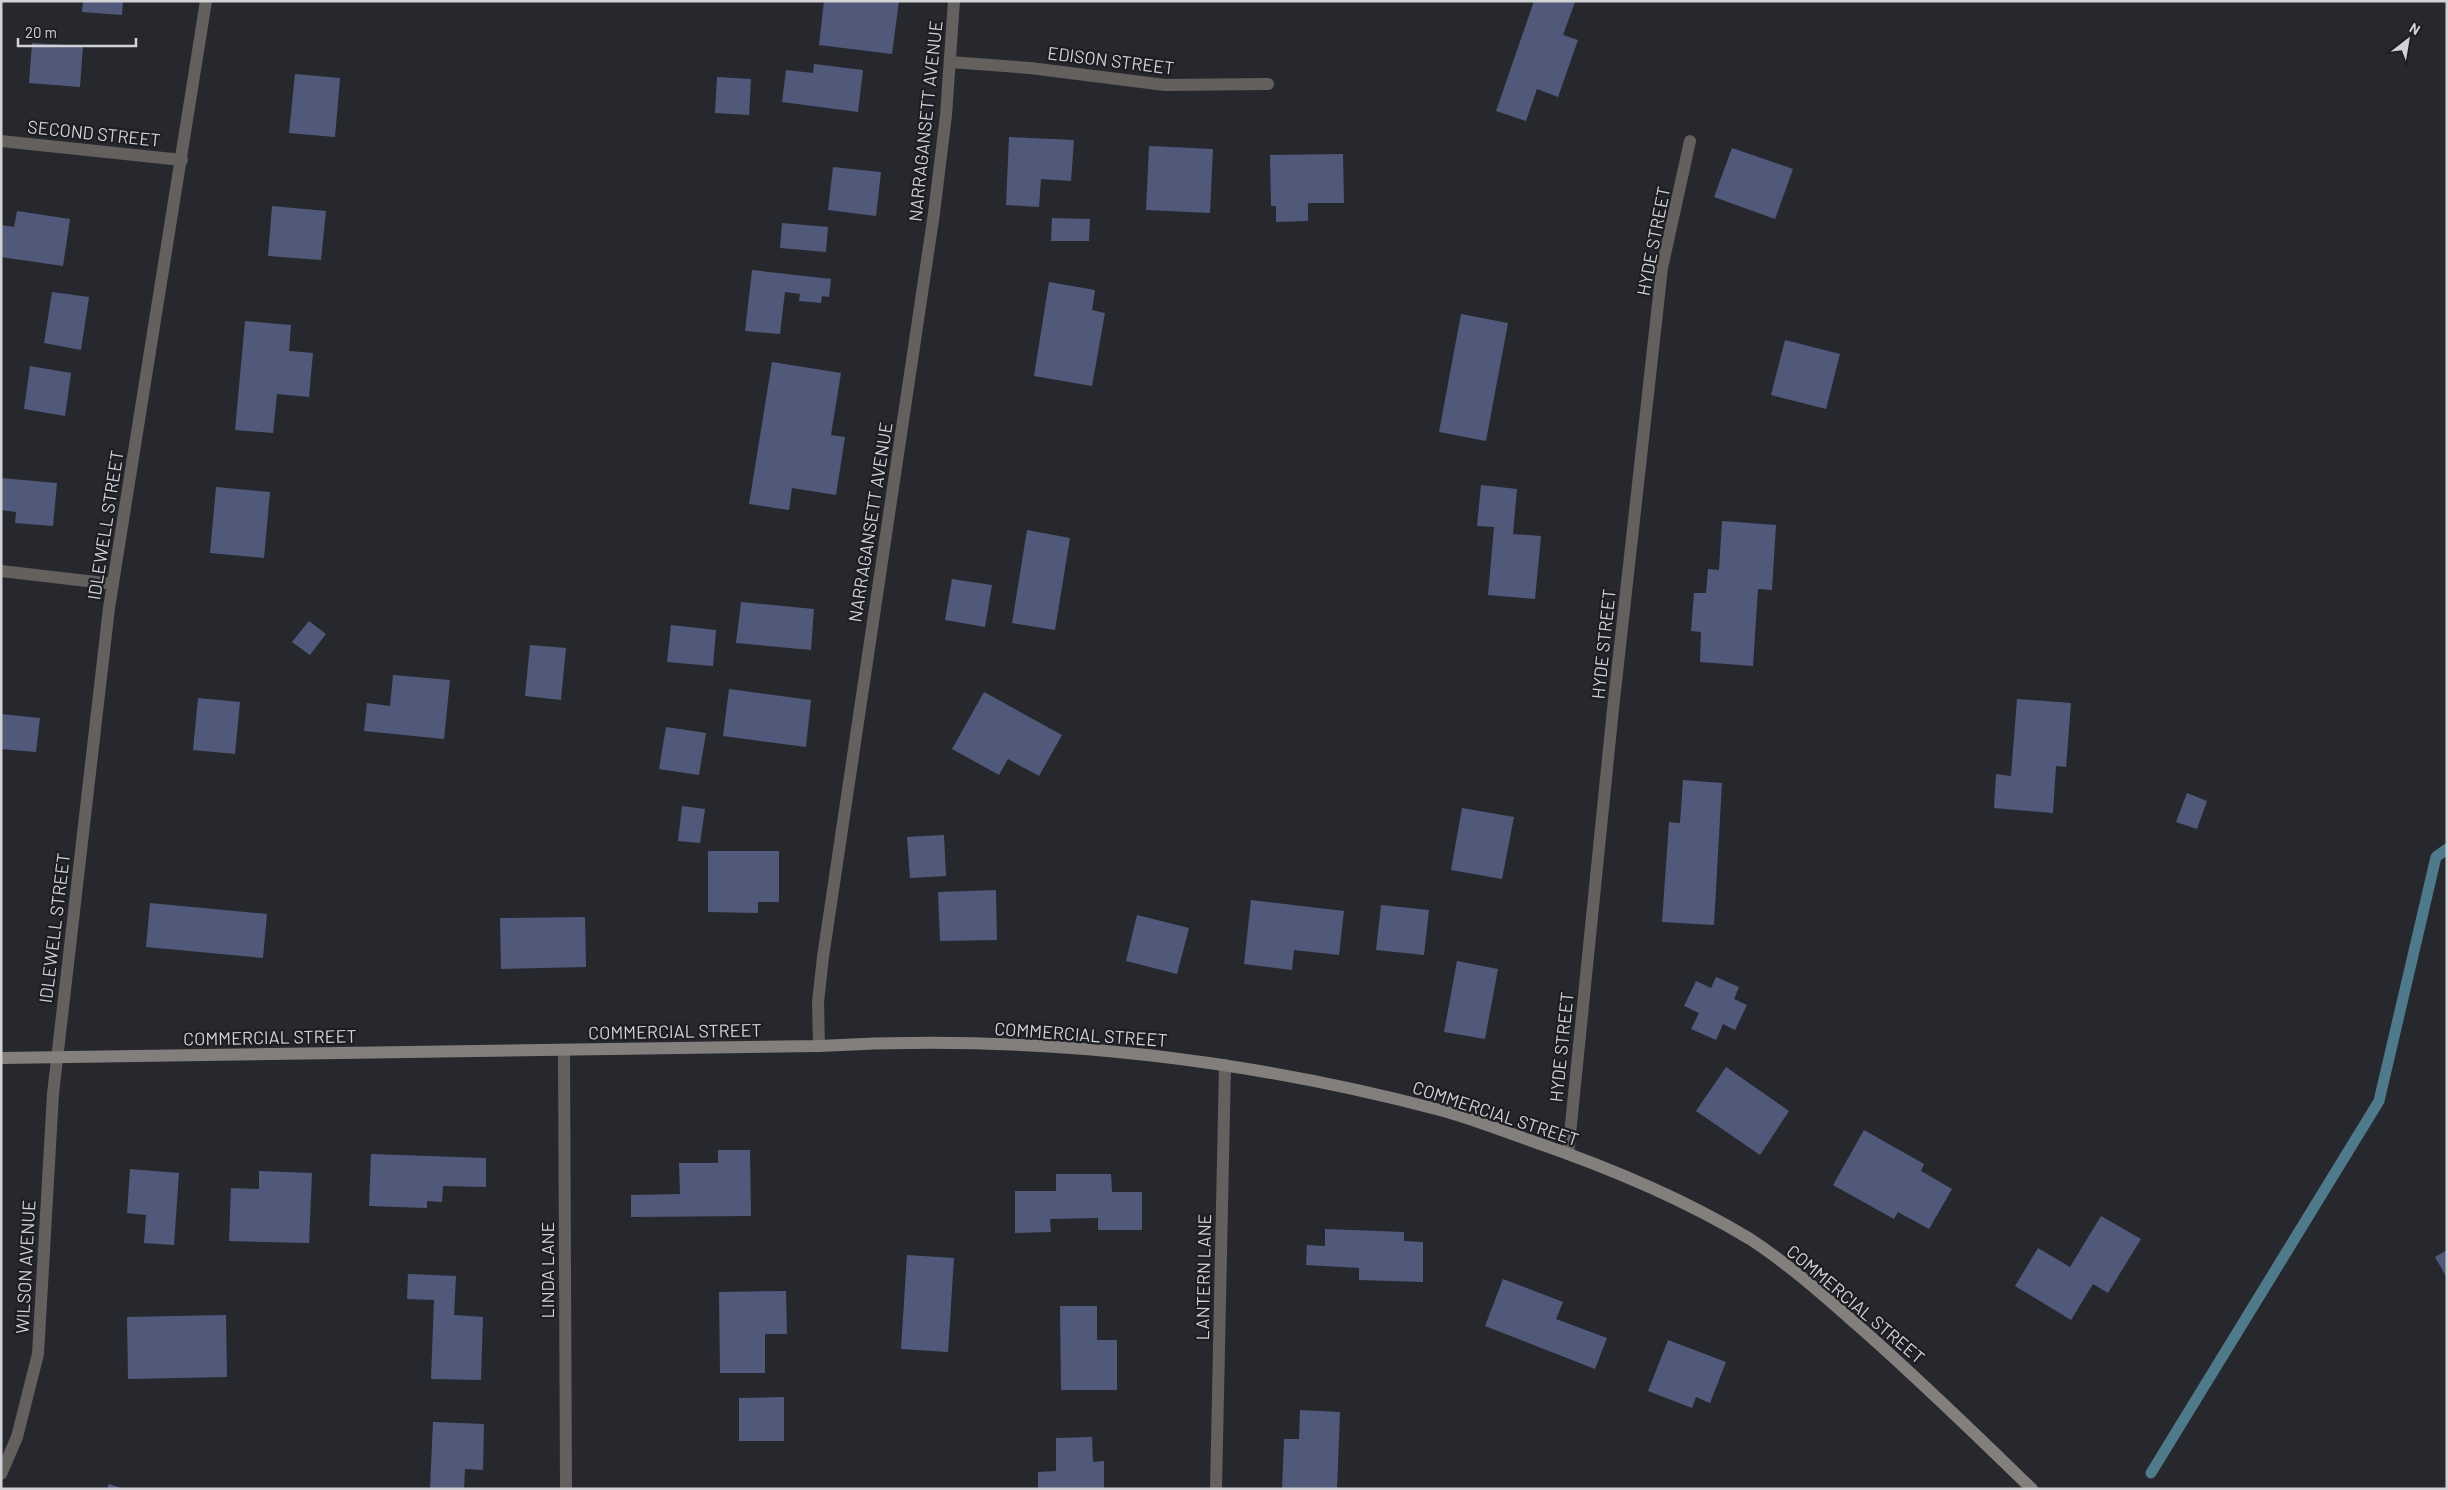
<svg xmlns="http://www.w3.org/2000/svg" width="2448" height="1490" font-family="Barlow,sans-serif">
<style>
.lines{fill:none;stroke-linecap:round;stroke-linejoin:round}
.stream{stroke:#4e7a8b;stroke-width:11}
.building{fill:#51597b}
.street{stroke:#63605e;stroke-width:12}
.secondary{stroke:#837f7d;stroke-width:12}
.labels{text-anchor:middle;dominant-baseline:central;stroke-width:4.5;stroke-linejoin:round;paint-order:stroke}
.street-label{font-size:18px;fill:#d1d2d5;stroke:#1d1e23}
</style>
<rect width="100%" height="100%" fill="#27282d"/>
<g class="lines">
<path class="stream" d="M2151 1473 2379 1101 2436 857 2447 849"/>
</g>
<path class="building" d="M83 1H123L122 15 82 12Z
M824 1H899L892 54 819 45Z
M1534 1 1575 2 1563 35 1578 40 1558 97 1537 89 1526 121 1496 111Z
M32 43 83 46 80 87 29 83Z
M814 64 863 70 858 112 782 102 786 70 813 73Z
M295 74 340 78 335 137 289 133Z
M717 77 751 79 749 115 715 113Z
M1009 137 1074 140 1071 181 1041 179 1039 207 1006 205Z
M1149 146 1213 149 1210 213 1146 210Z
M1732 148 1793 169 1775 219 1714 197Z
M1343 154 1344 203H1308V221L1276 222V206H1271L1270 155Z
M833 167 881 172 876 216 828 210Z
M272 206 326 211 321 260 268 256Z
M17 211 70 219 63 266 1 257V225L14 227Z
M1052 218 1090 219 1089 241H1051Z
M782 223 828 227 826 252 780 248Z
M752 270 831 279 829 297 822 296 821 303 799 301 800 294 785 292 780 334 745 331Z
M1049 282 1095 290 1092 310 1105 313 1092 386 1034 376Z
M52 292 89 297 81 350 44 343Z
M1461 314 1508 323 1486 441 1439 432Z
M245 321 291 325 289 351 313 353 309 397 277 394 273 433 235 430Z
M1785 340 1840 354 1826 409 1771 395Z
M772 362 841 373 831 435 845 437 836 495 792 488 789 510 749 504Z
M30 366 71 373 65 416 24 409Z
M1 478 57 483 53 526 15 523 16 512 1 510Z
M1481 485 1517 489 1513 534 1541 536 1535 599 1488 595 1494 527 1477 526Z
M216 487 270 492 264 558 210 553Z
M1722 521 1776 525 1772 590 1758 589 1753 666 1700 662 1701 632 1691 631 1694 593H1706L1708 569 1719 570Z
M1027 530 1070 538 1055 630 1012 623Z
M952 579 992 585 985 627 945 620Z
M741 602 814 609 811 650 736 643Z
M309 621 326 634 310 655 292 642Z
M671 625 716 630 713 666 667 662Z
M530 645 566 648 561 700 525 696Z
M393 675 450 680 444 739 364 731 367 703 390 706Z
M729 689 811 700 806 747 723 736Z
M984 692 1062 735 1039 776 1008 759 999 775 952 749Z
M198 698 240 702 235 754 193 750Z
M2017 699 2071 703 2066 767 2056 766 2053 813 1994 808 1996 774 2011 776Z
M1 714 40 718 36 752 1 749Z
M666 727 706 733 699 775 659 769Z
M1683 780 1722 783 1714 925 1662 922 1669 822 1680 823Z
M2187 793 2207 801 2197 829 2176 822Z
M682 806 705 809 700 843 678 841Z
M1462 808 1514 817 1502 879 1451 870Z
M944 835 946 876 910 878 907 837Z
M708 851H779V902H758V913L708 912Z
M996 890 997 940 940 941 938 892Z
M1251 900 1344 911 1339 955 1294 950 1292 970 1244 964Z
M150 903 267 914 263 958 146 947Z
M1381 905 1429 910 1424 955 1376 950Z
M1137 915 1189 928 1177 974 1126 961Z
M585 917 586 967 501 969 500 918Z
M1457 961 1498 969 1485 1039 1444 1032Z
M1716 977 1739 987 1734 999 1747 1005 1735 1030 1723 1024 1716 1040 1691 1029 1699 1013 1684 1006 1696 981 1711 988Z
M1726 1067 1789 1111 1760 1155 1696 1111Z
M1864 1130 1924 1164 1921 1171 1952 1189 1929 1229 1898 1212 1894 1219 1833 1185Z
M718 1150H750L751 1216 631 1217V1195L680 1194 679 1163H718Z
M371 1154 486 1158V1187L443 1186 442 1202 427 1201V1208L369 1206Z
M130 1169 179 1173 174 1245 144 1243 146 1215 127 1213Z
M259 1171 312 1173 309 1243 229 1241 231 1188 259 1189Z
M1056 1174H1111L1112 1192H1142V1230H1098V1218L1050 1219 1051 1232 1015 1233V1191H1056Z
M2101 1216 2141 1239 2108 1293 2093 1284 2071 1320 2015 1286 2038 1248 2070 1267Z
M1325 1229 1404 1232V1241L1423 1242V1282L1359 1280V1268L1306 1265 1307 1245 1325 1246Z
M2447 1250V1278L2435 1257Z
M907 1255 954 1258 948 1352 901 1349Z
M408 1274 456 1276 454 1315 483 1317 481 1380 431 1379 434 1300 407 1299Z
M1503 1279 1563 1302 1556 1319 1607 1338 1595 1369 1485 1326Z
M786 1291 787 1334H765V1373H720L719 1292Z
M1060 1306H1097V1340H1117V1390H1061Z
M226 1315 227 1377 128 1379 127 1317Z
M1668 1340 1726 1362 1710 1403 1696 1397 1692 1408 1648 1391Z
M784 1397V1441H739V1398Z
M1300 1410 1340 1412 1337 1489H1282L1284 1439H1299Z
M433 1422 484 1424 483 1470 465 1469 464 1489H430Z
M1092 1437 1093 1462 1104 1461V1489H1038V1472L1056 1471V1438Z
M109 1484 121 1488V1489H107Z"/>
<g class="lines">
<path class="street" d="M950 62 1030 68 1165 85 1268 84
M1 141 182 160
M1 571 113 584
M819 1046 818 1002 823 957 934 213 946 115 954 1
M564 1050 566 1489
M1568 1154 1613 709 1662 268 1690 141
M1 1474 17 1437 38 1354 53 1094 109 608 206 1
M1216 1489 1225 1065"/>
<path class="secondary" d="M1 1058 819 1046C1028 1034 1238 1057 1440 1110 1470 1118 1500 1130 1529 1140 1605 1166 1681 1197 1750 1239 1787 1263 1822 1294 1855 1323 1916 1376 1974 1433 2032 1489"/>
</g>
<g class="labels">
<g class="street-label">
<text transform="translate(1111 60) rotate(7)">EDISON STREET</text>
<text transform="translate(925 121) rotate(-84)">NARRAGANSETT AVENUE</text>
<text transform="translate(94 133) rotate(6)">SECOND STREET</text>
<text transform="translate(1653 241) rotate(-79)">HYDE STREET</text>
<text transform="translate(870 522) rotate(-81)">NARRAGANSETT AVENUE</text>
<text transform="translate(105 525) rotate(-81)">IDLEWELL STREET</text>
<text transform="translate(1603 644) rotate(-84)">HYDE STREET</text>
<text transform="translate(54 928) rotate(-83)">IDLEWELL STREET</text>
<text transform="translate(675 1031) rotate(-1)">COMMERCIAL STREET</text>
<text transform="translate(1081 1034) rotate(4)">COMMERCIAL STREET</text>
<text transform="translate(270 1037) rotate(-1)">COMMERCIAL STREET</text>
<text transform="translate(1561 1047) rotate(-84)">HYDE STREET</text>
<text transform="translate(1496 1113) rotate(18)">COMMERCIAL STREET</text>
<text transform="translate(25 1267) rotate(-87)">WILSON AVENUE</text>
<text transform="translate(547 1270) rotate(-90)">LINDA LANE</text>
<text transform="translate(1203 1277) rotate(-89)">LANTERN LANE</text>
<text transform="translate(1856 1304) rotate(40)">COMMERCIAL STREET</text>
</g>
</g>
<rect width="2448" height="1490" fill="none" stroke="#d1d2d5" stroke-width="5"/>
<g transform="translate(2408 40) rotate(31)" stroke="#1d1e23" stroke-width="4" paint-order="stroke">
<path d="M0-4L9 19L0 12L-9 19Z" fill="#d1d2d5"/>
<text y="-8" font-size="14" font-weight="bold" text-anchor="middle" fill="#d1d2d5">N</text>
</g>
<path d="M18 38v8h118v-8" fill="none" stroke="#d1d2d5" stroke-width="2.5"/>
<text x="25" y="38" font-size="15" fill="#d1d2d5" stroke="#1d1e23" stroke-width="4" paint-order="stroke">20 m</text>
</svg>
